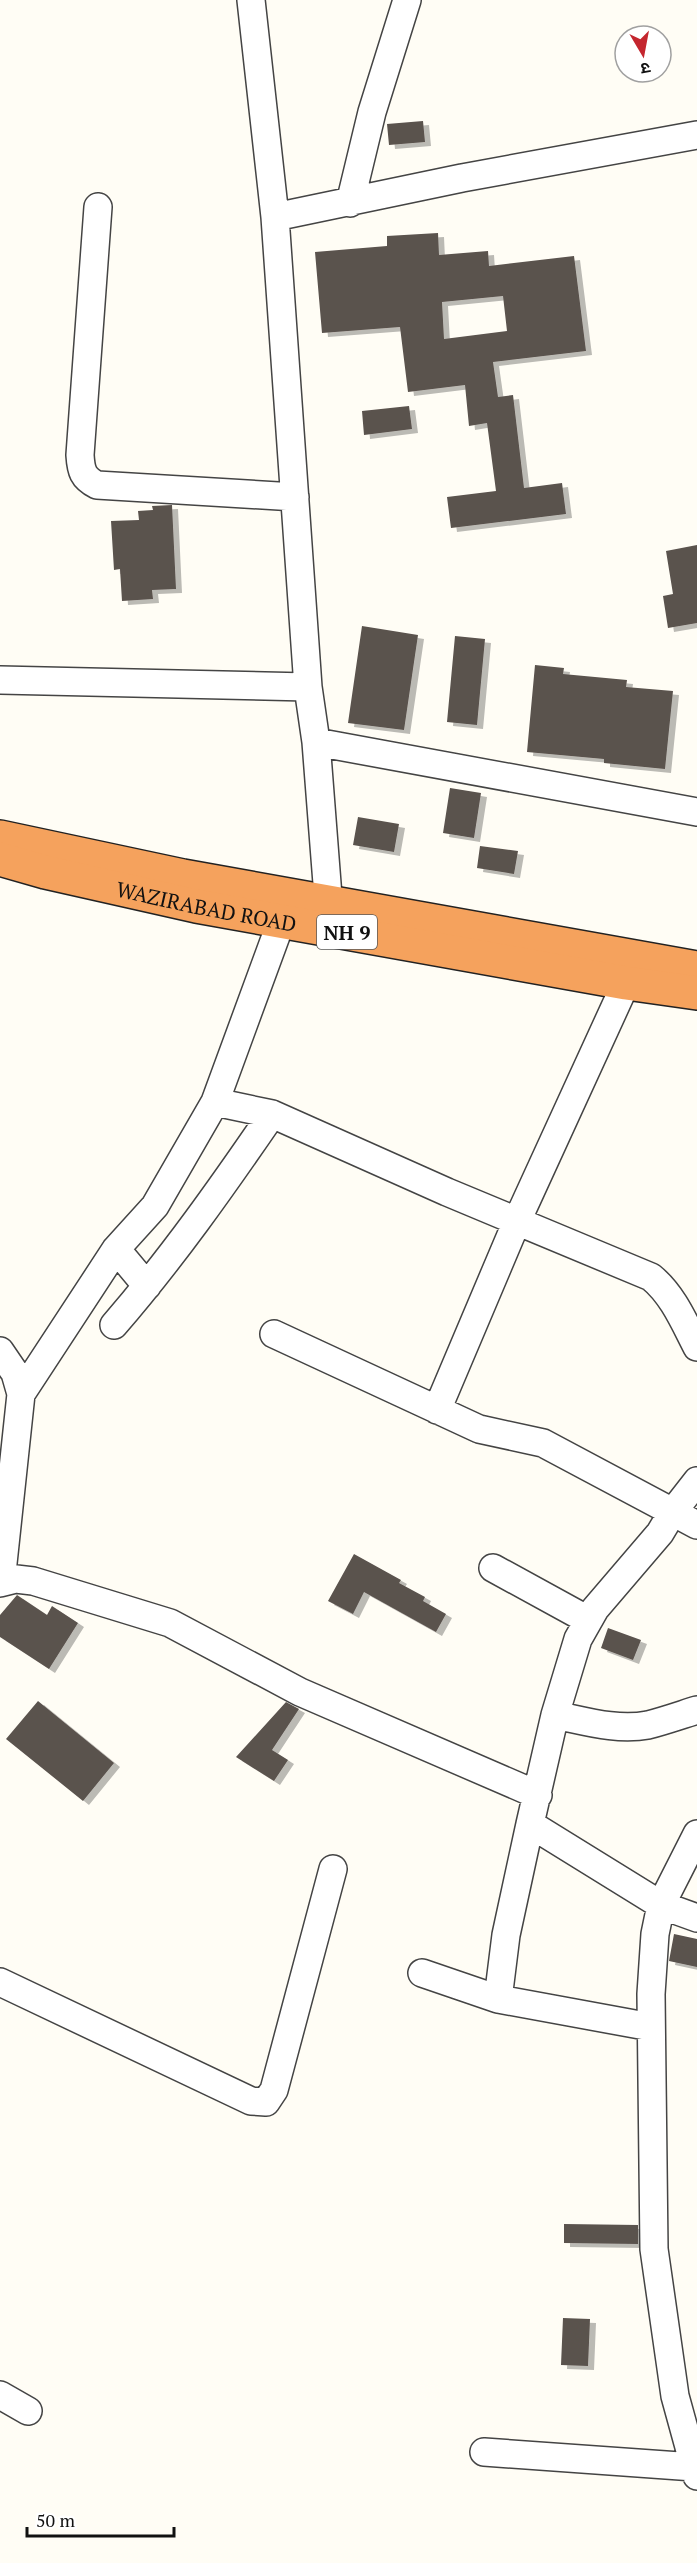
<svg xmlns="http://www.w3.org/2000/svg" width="697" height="2563" font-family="'PT Serif','Noto Sans Devanagari',serif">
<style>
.building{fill:#5a524d;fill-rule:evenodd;filter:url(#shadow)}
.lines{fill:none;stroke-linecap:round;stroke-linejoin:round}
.minor-casing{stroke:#444;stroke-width:30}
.highway-casing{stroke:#222;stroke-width:36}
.minor{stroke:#fff;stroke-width:27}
.highway{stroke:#f5a25d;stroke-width:33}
.labels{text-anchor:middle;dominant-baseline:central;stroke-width:6;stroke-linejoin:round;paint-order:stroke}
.shield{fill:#fff;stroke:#585858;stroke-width:1.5}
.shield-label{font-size:20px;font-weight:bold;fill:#111}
.street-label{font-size:21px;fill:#111;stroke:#fff}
</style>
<defs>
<filter id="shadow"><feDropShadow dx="6" dy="4" stdDeviation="0" flood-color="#0004"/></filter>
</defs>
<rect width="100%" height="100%" fill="#fffdf5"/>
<path class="building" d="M423 121 425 142 389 145 387 124Z
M438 233 439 255 488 251 489 266 574 256 586 351 493 362 498 397 513 395 524 488 562 483 566 514 451 528 447 497 496 491 487 423 469 426 465 385 408 392 400 327 322 333 315 252 387 246V236ZM503 296 507 331 444 339 442 302Z
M409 406 412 429 364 435 362 411Z
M172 505 176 589 152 590 153 599 122 601 120 569 114 570 111 521 139 520 138 511 153 510 152 506Z
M697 545V623L668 628 663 596 673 594 666 551Z
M362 626 418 635 404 730 348 723Z
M455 636 485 639 477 725 447 722Z
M535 665 564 668 563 674 627 680 626 687 673 691 665 769 604 763V759L527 752Z
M450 788 481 793 474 838 443 833Z
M358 817 399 824 394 852 353 845Z
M480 846 518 851 514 874 477 868Z
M354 1554 401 1580 399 1583 425 1597 423 1601 446 1614 436 1632 364 1592 353 1614 328 1601Z
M17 1595 47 1615 52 1606 78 1623 49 1669 0 1637V1615Z
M608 1628 641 1640 633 1660 601 1648Z
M38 1701 114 1763 83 1801 6 1739Z
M286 1702 299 1709 272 1750 288 1760 274 1781 236 1757Z
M674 1934 697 1939V1967L669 1961Z
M564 2224 638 2225V2244L564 2243Z
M563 2318 590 2319 588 2366 561 2365Z"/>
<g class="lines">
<defs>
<path id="minor" d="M251 0 275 217 308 687 316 742 330 922
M350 203 372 112 407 0
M98 207 80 455C81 471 83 478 97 485L295 497
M275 217 462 178 697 135
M0 680 308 687
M316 742 697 812
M288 903 215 1102 272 1114 447 1192 651 1277C673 1295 684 1322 697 1347
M116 1249 147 1286
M114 1325C172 1258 222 1187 272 1114
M274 1334 479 1429 543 1443 697 1525
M0 1351 15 1373 21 1394 1 1582
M21 1394 116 1249 155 1206 215 1102
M437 1410 517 1221 626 983
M493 1568 588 1620
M0 1583 16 1579 33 1581 170 1623 300 1692 538 1795
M555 1715C585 1721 617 1731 648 1725 664 1721 681 1715 697 1710
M530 1824 661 1905 697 1918
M697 1834 661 1905 655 1934 651 1994 654 2249 675 2396 697 2476
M422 1973 498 1999 651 2027
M0 1982 251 2101 266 2102 274 2090 333 1869
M498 1999 506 1935 530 1824 555 1715 578 1639 595 1609 660 1533 672 1513 697 1481
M0 2395 28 2411
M484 2452 694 2467"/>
<g id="highway">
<path d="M0 837 183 876 697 968"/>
<path id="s1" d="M0 859 45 872 196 906 626 983 697 993"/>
</g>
</defs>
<use href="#minor" class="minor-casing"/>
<use href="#highway" class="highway-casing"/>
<use href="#minor" class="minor"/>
<use href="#highway" class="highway"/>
</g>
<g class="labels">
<rect class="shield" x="317" y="915" width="60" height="34" rx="4.5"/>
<g class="shield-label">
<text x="347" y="932">NH 9</text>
</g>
<g class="street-label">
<text stroke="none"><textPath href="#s1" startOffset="212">WAZIRABAD ROAD</textPath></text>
</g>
</g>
<g transform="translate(643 54) rotate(170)"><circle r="28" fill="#ffffff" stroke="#a0a0a0" stroke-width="1.5"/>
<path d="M0-4.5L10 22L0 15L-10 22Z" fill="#c4262e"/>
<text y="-9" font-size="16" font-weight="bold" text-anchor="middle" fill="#111111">उ</text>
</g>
<path d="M27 2527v9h147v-9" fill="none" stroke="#111111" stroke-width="3"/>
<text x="36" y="2527" font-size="18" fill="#111111" stroke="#ffffff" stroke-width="4.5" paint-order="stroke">50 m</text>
</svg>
